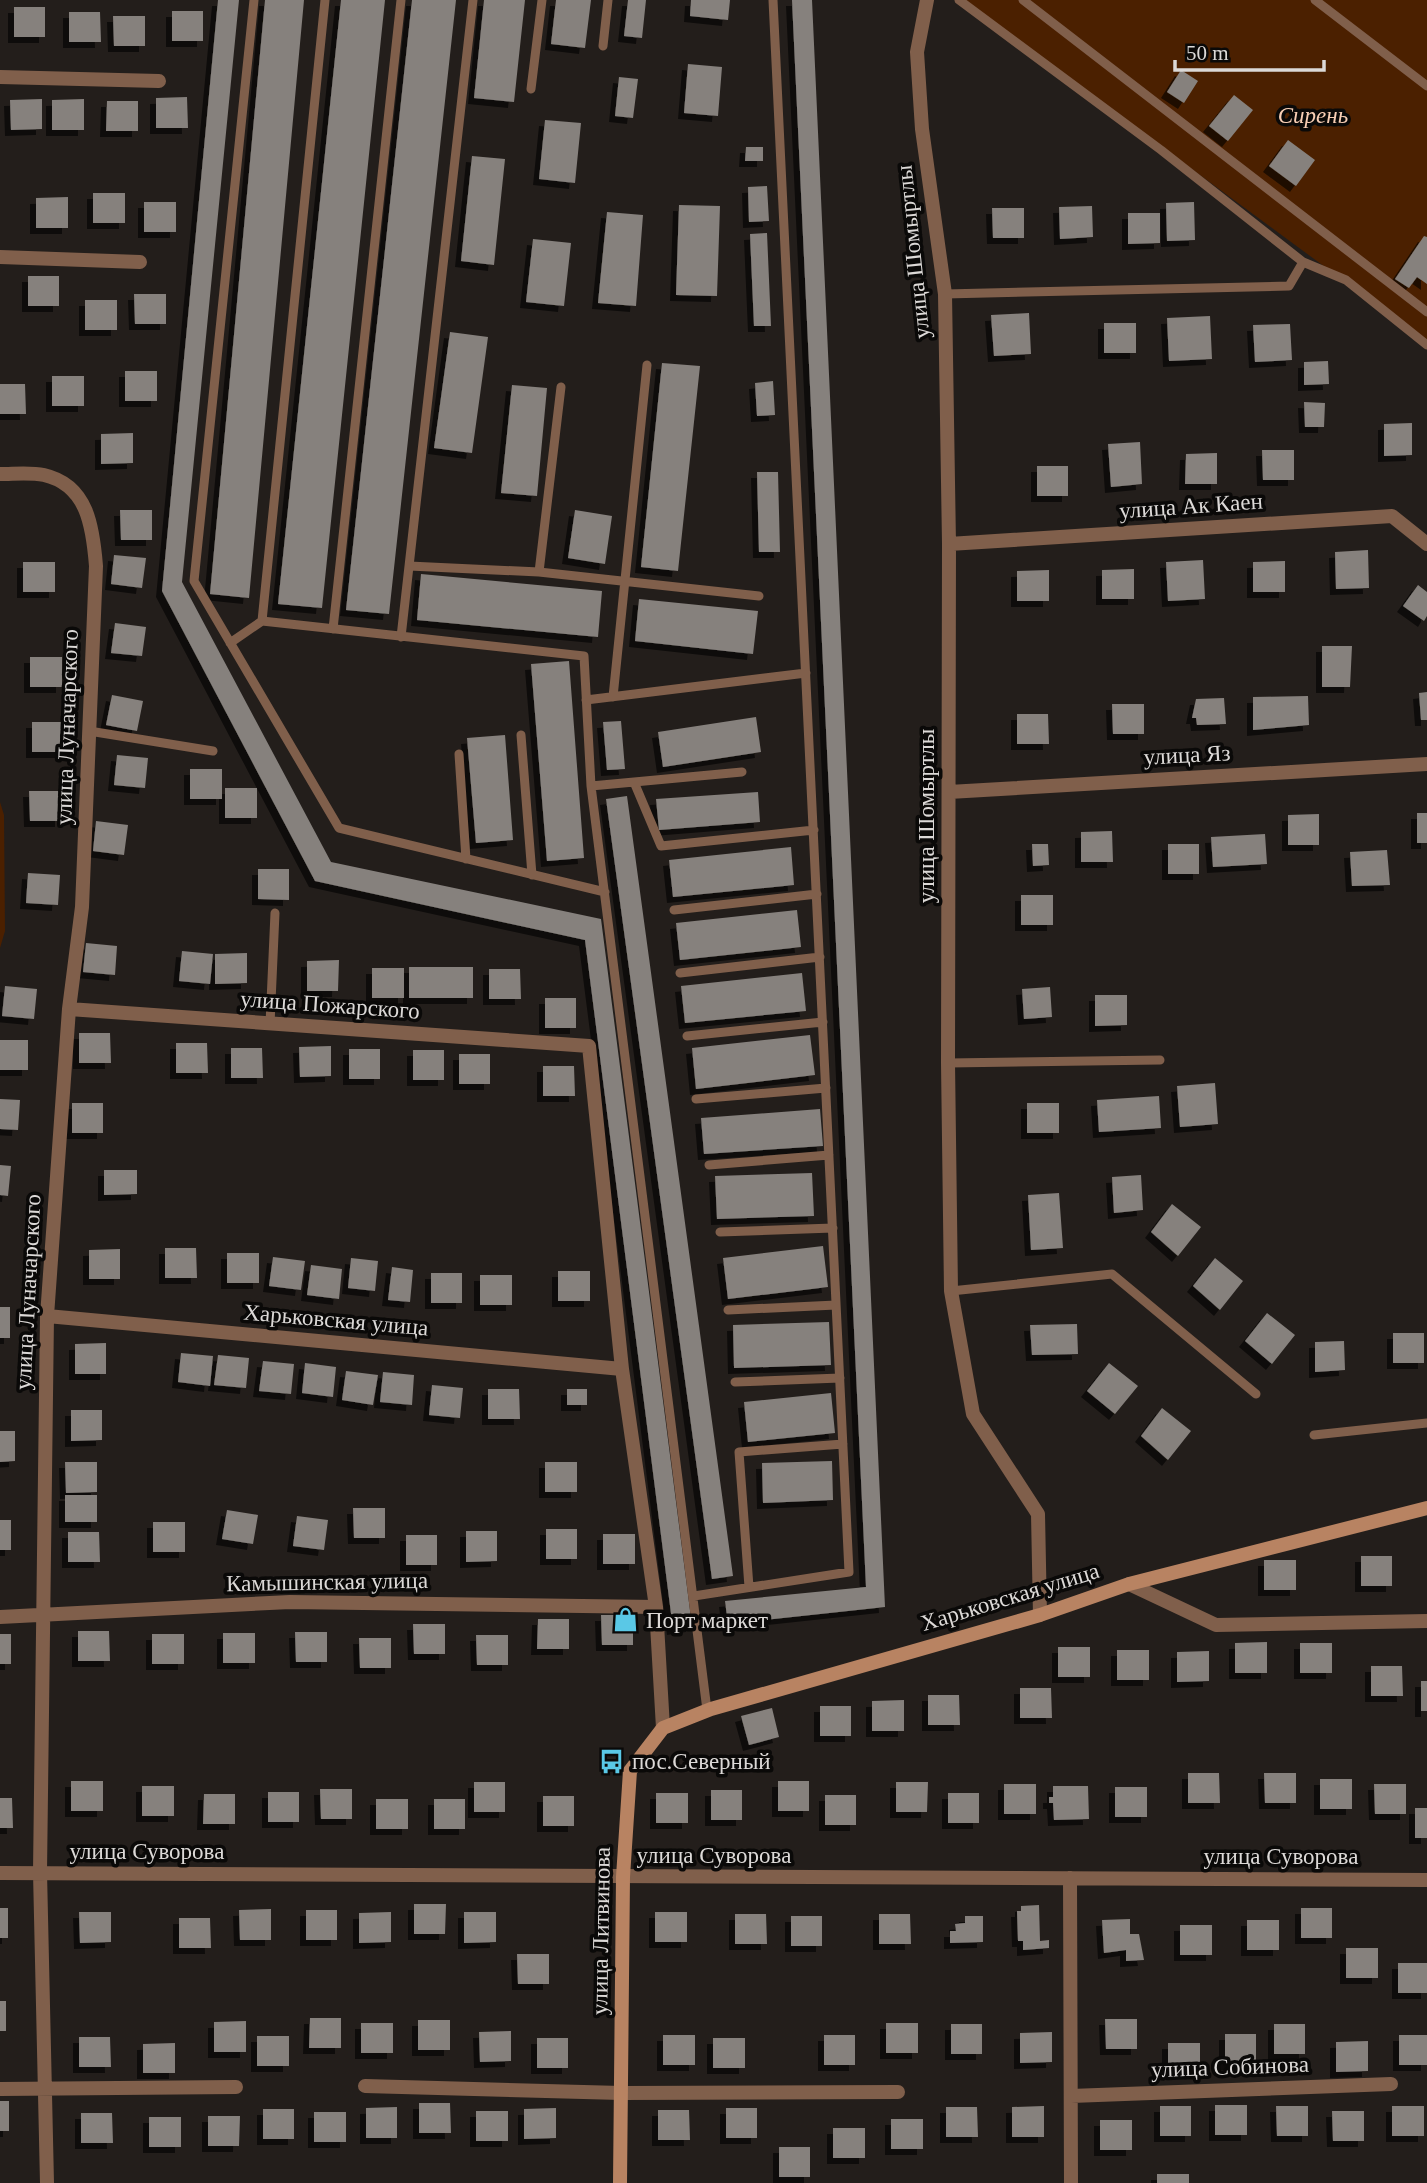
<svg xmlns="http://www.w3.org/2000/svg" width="1427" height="2183" font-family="'Times New Roman',serif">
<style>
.green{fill:#4b2000}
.building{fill:#86817d;filter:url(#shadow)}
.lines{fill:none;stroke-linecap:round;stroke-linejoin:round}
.lane{stroke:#805f4b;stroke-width:9}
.street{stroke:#805f4b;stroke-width:14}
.secondary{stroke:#b88362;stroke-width:14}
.labels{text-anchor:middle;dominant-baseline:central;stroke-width:7;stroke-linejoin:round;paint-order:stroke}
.park-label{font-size:23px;font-style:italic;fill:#f8ceb4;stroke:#0a0908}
.street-label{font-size:23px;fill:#dcd9d7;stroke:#0a0908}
.poi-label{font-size:23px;fill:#dcd9d7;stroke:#0a0908;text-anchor:start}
</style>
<defs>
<filter id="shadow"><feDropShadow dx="-6" dy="6" stdDeviation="0" flood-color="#0009"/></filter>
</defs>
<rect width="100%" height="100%" fill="#231e1b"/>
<path class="green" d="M962 0H1427V342Z
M0 802 4 815 5 931 0 948Z"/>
<path class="building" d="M218 0H239L182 582 331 862 601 919 692 1626 673 1629 585 940 315 881 162 591Z
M265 0H304L249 598 210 594Z
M341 0H385L322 608 278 604Z
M412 0H456L389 614 346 610Z
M484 0H525L514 102 474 98Z
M556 0H591L585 48 551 44Z
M628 0H646L642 38 624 36Z
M691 0H730L728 20 690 16Z
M792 0H812L885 1607 728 1624 725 1601 866 1587Z
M14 7H45V37H14Z
M172 11H203V41H172Z
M69 12H100L101 42H69Z
M113 16H145V46H114Z
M688 64 722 67 718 116 684 113Z
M1181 70 1198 81 1184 103 1167 92Z
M619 77 638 79 633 118 615 116Z
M1234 95 1253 110 1228 141 1209 126Z
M187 97 188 128H156V98Z
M42 99V129L11 130 10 100Z
M84 99V130H52V100Z
M107 101H138V131H106Z
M545 120 581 123 575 183 539 179Z
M1288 140 1315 160 1296 186 1269 166Z
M746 147H763V161H745Z
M472 156 505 159 494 265 461 261Z
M767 186 769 221 749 222 748 187Z
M93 193H125V223H93Z
M68 197V228H36V198Z
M144 202H176V232H144Z
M1194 202 1195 240 1167 241 1166 203Z
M679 205 720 206 717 296 676 295Z
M1092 206 1093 237 1060 239 1059 207Z
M992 208H1024V238H993Z
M607 212 643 215 636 306 598 303Z
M1128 213H1160V243L1128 244Z
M767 233 771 326H754L750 234Z
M1424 236 1427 237V284L1417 277 1409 288 1395 279Z
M533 239 571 243 564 306 526 302Z
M28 276H59V306H28Z
M134 294H166V324H135Z
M85 300H117V330H85Z
M1029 313 1031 354 994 356 991 315Z
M1210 316 1212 359 1169 361 1167 318Z
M1104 323H1136V353H1104Z
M1290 324 1292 360 1255 362 1253 325Z
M450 332 488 337 472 453 434 448Z
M1328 361 1329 384 1304 385V362Z
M662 363 700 366 678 571 641 567Z
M125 371H157V401H125Z
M52 376H84V406H52Z
M773 381 775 415 757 416 755 383Z
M0 384H25L26 414H0Z
M512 385 547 388 537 496 501 493Z
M1304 402 1325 403 1324 427H1305Z
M1412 423V455L1384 456V424Z
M133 433V463L101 464V434Z
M1140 442 1142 484 1111 487 1108 444Z
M1262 450H1294V480H1263Z
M1217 453V484H1185L1186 454Z
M1037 466H1068V496H1037Z
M757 472H778L780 552H759Z
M120 510H152V540H121Z
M575 510 612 516 605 564 568 558Z
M1368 550 1369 588 1336 589 1335 552Z
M114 555 146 558 142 588 111 584Z
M1203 560 1205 599 1168 601 1166 562Z
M1285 561V592H1253V562Z
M23 562H55V592H23Z
M1134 569V599H1102V570Z
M1049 570V601H1017V571Z
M421 574 602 591 598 637 417 620Z
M1418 585 1427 592V616L1424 621 1403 606Z
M639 599 758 611 753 654 635 641Z
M115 623 146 627 142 656 111 653Z
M1322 646H1352L1350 687H1322Z
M30 657H62V687H30Z
M569 661 584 858 547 861 531 664Z
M1427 692V720H1421L1419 693Z
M112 695 143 701 137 731 106 725Z
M1308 696 1309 725 1253 730V697Z
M1224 698 1226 724 1197 725 1196 718H1192L1196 699Z
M1112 704H1144V734H1113Z
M1017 714H1048L1049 744H1017Z
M756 717 761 752 663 767 658 732Z
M621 721 625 769 607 770 603 722Z
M32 722H64V752H32Z
M505 735 513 840 476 843 467 738Z
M117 755 148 758 145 788 114 785Z
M190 769H222V799H190Z
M225 788H257V818H225Z
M29 791H61V821H30Z
M758 792 760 822 659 830 656 799Z
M627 796 733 1576 712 1579 606 799Z
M1417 813H1427V843H1417Z
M1319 814V845H1288V815Z
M96 821 128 825 124 855 93 851Z
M1112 831 1113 862H1081V832Z
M1265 834 1267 864 1213 867 1211 837Z
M1032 844H1048L1049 865 1033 866Z
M1168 844H1199V874H1168Z
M791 847 794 885 673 897 669 860Z
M1387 850 1390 885 1352 886 1350 852Z
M258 869H289V900L258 899Z
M28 873 60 875 58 905 26 903Z
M1021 895H1053V925H1021Z
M797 910 801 947 680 960 676 923Z
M86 943 117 946 115 975 83 972Z
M182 951 213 954 210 984 179 981Z
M247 953V983L215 984V954Z
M339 960 338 991H307V961Z
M409 967H473V998H409Z
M372 968H404V998H372Z
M489 969H520L521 999H489Z
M802 973 806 1011 685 1023 681 986Z
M5 986 37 989 34 1019 2 1016Z
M1050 987 1052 1017 1024 1019 1022 989Z
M1095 995H1127V1025L1095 1026Z
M545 998H576V1028H545Z
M79 1033H110L111 1063H79Z
M810 1035 815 1075 696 1089 692 1048Z
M0 1040H28V1070H0Z
M176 1043H207L208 1073H176Z
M331 1046V1076L300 1077 299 1047Z
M231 1048H262L263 1078H231Z
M349 1049H380V1079H349Z
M413 1050H444V1080H413Z
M459 1054H490V1084H459Z
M543 1066H574L575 1096H543Z
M1215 1083 1218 1124 1180 1127 1177 1086Z
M1159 1096 1161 1128 1099 1132 1097 1100Z
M0 1099 20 1100 18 1130 0 1129Z
M72 1103H103V1133H72Z
M1027 1103H1059V1133H1027Z
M820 1109 823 1146 704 1154 701 1118Z
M0 1165 11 1166 8 1196 0 1195Z
M104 1170H137V1194L104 1195Z
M812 1173 814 1216 717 1219 715 1176Z
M1141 1175 1143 1210 1114 1213 1112 1177Z
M1059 1193 1063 1248 1031 1250 1028 1195Z
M1172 1204 1201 1227 1178 1256 1151 1232Z
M823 1246 828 1287 728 1299 723 1258Z
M165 1248H196L197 1278H165Z
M120 1249V1279H89V1250Z
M227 1253H259V1283H227Z
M273 1257 305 1261 301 1290 269 1286Z
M351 1258 378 1261 375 1291 348 1288Z
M1215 1258 1243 1281 1220 1310 1193 1286Z
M311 1265 342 1269 339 1299 307 1295Z
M392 1267 413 1270 410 1302 388 1300Z
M558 1271H590V1301H558Z
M431 1273H462V1303H431Z
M480 1275H512V1305H480Z
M0 1307H10V1338H0Z
M1267 1313 1295 1335 1272 1364 1245 1341Z
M829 1322 831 1365 734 1368 733 1325Z
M1077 1324 1078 1354 1032 1355 1030 1325Z
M1393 1333H1424V1363H1393Z
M1344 1341 1345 1370 1315 1372V1342Z
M106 1343V1374H75V1344Z
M181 1353 213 1356 210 1386 178 1382Z
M218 1355 249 1358 246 1388 214 1385Z
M263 1361 294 1364 291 1394 259 1391Z
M305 1363 336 1367 333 1397 302 1393Z
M1109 1363 1138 1386 1115 1414 1087 1391Z
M346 1371 378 1375 373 1405 342 1400Z
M383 1372 414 1375 412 1405 380 1402Z
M432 1385 463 1388 460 1418 429 1415Z
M488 1389H519L520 1419H488Z
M567 1389H587V1405H567Z
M831 1393 835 1433 748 1442 744 1402Z
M1162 1408 1191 1431 1168 1460 1141 1436Z
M71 1410H102V1440L71 1441Z
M0 1431H15V1461L0 1462Z
M832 1461 833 1500 763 1503 762 1463Z
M65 1462H97V1492L66 1493Z
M545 1462H577V1492H545Z
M65 1495H97V1522H65Z
M353 1508H385V1538H354Z
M227 1510 258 1515 253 1544 222 1539Z
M297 1516 328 1520 324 1550 293 1546Z
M0 1520H11V1550H0Z
M153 1522H185V1552H153Z
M546 1529H577V1559H546Z
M466 1531H497V1561L466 1562Z
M68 1532H99L100 1562H68Z
M603 1534H635V1564H603Z
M406 1535H437V1565H406Z
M1361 1556H1392V1586H1361Z
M1264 1560H1296V1590H1264Z
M601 1615H633V1645H602Z
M538 1619H569V1649H537Z
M413 1624H445V1654H414Z
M78 1631H109L110 1661H78Z
M295 1632H327V1662H296Z
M223 1633H255V1663H223Z
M0 1634H11V1664H0Z
M152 1634H184V1664H152Z
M476 1635H508V1665H477Z
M359 1638H391V1668H360Z
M1267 1642V1673H1235V1643Z
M1300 1643H1332V1673H1300Z
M1058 1647H1090V1677H1058Z
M1117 1650H1149V1680H1117Z
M1209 1651V1681L1177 1682V1652Z
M1371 1666H1402L1403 1696H1371Z
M1421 1681H1427V1711H1421Z
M1020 1688H1051L1052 1718H1020Z
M928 1695H959L960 1725H928Z
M904 1700V1731H872V1701Z
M820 1706H851V1736H820Z
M772 1708 779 1737 749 1745 741 1716Z
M1188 1773H1219L1220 1803H1188Z
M1264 1773H1296V1803H1265Z
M1320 1779H1352V1809H1320Z
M71 1781H103V1811H71Z
M778 1781H809V1811H778Z
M474 1782H505V1812H474Z
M896 1782H928L927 1812H896Z
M1004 1784H1036V1814H1004Z
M1374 1784H1406V1814H1375Z
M142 1786H174V1816H142Z
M1053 1786H1088L1089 1819 1054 1820 1053 1803H1049V1797H1053Z
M1115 1787H1147V1817H1115Z
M320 1789H352V1819H321Z
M711 1790H742V1820H711Z
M268 1792H299V1822H268Z
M656 1793H688V1823H656Z
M948 1793H979V1823H948Z
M204 1794H235V1824H203Z
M825 1795H856V1825H825Z
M543 1796H574V1826H543Z
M0 1798H12L13 1828H0Z
M376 1799H408V1829H376Z
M434 1799H465V1829H434Z
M1415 1808H1427V1838H1415Z
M414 1904H446L445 1934H414Z
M1039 1905 1040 1941 1049 1940V1948L1023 1950V1941H1018L1017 1911H1021V1906Z
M0 1908H8V1938H0Z
M1301 1908H1332V1938H1301Z
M271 1909V1940H240L239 1910Z
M306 1910H337V1940H306Z
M79 1912H111V1942L80 1943Z
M391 1912V1942L359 1943V1913Z
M464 1912H496V1942L464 1943Z
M655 1912H687V1942H655Z
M735 1914H766L767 1944H735Z
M879 1914H910L911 1944H879Z
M791 1916H822V1946H791Z
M965 1916H983V1942L950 1943V1931H956L955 1924 965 1923Z
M179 1918H210L211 1948H179Z
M1130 1919V1934H1139L1144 1960 1126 1961V1950L1104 1953 1102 1920Z
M1247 1920H1279V1950H1247Z
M1180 1925H1212V1955H1180Z
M1346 1948H1378V1978H1346Z
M517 1954H549V1984H518Z
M1398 1963H1427V1993H1398Z
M0 2001H6V2031H0Z
M310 2018H341V2048H309Z
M1105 2019H1137V2049H1106Z
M418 2020H450V2050H418Z
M246 2021V2052H214V2022Z
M361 2023H393V2053H361Z
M886 2023H918V2053H886Z
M951 2024H982V2054H951Z
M1274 2024H1305V2054H1274Z
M511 2031V2061L480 2062 479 2032Z
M1052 2032V2062L1020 2063V2033Z
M1225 2034H1256V2064H1225Z
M663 2035H695V2065H663Z
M824 2035H855V2065H824Z
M1399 2035H1427V2065H1399Z
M257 2036H289V2066H257Z
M79 2037H110L111 2067H79Z
M537 2038H568V2068H537Z
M713 2038H745V2068H713Z
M1368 2041V2071L1336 2072V2042Z
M175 2043V2073H143V2044Z
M1168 2043H1200V2073H1168Z
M0 2101H9V2131H0Z
M419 2103H450L451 2133H419Z
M1215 2105H1247V2135H1215Z
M1044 2106V2137H1012V2107Z
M1160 2106H1191V2136H1160Z
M1276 2106H1308V2136H1277Z
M1392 2106H1424V2136H1392Z
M397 2107V2138H366V2108Z
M946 2107H977L978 2137H946Z
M556 2108V2138L524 2139V2109Z
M726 2108H757V2138H726Z
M263 2109H294V2139H263Z
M658 2110H689L690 2140H658Z
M476 2111H508V2141H476Z
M1332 2111H1364V2141H1333Z
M314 2112H346V2142H314Z
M81 2113H112L113 2143H81Z
M208 2116H240L239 2146H208Z
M149 2117H181V2147H149Z
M891 2119H923V2149H891Z
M1100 2120H1132V2150H1100Z
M833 2128H865V2158H833Z
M779 2147H810V2177H779Z
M1157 2174H1189V2183H1157Z"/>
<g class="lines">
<path class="lane" d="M254 0 194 581 339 828 605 892
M959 0 1161 150 1303 262
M1023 0 1427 312
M1315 0 1427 86
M603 46 608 0
M531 89 542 0
M945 294 1289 286 1303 262 1346 280 1427 345
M409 566 539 572 759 596
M539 572 561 387
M262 621 325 0
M333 629 401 0
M401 637 473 0
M230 643 262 621 584 656 591 786 707 1710
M613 697 647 365
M586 700 806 673
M89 731 213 751
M521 735 532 875
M459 754 466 859
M634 782 661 846 814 830
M591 786 742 772
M674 910 817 894
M680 973 820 957
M270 1024 275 913
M687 1036 823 1022
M948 1063 1160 1060
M696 1099 826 1088
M709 1165 829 1155
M720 1232 833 1228
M951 1291 1112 1274 1256 1394
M728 1310 836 1305
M735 1382 840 1378
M1314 1435 1427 1423
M749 1587 739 1452 843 1444
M694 1596 849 1572 773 0"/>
<path class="street" d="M927 0 917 52 922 129 945 294 949 544 948 1063 951 1291 973 1414 1038 1514 1040 1615
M0 77 159 81
M0 257 140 262
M0 474C14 474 30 472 44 475 88 485 93 528 96 566L82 907 69 1009 47 1316 40 1872 47 2183
M949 544 1392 516 1427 544
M949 792 1427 764
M69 1009 589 1046 622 1369 656 1607 663 1728
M47 1316 622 1369
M1129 1584 1216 1625 1427 1621
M0 1617 290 1602 656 1607
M0 1873 1427 1880
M1070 1878 1071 2183
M365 2086 621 2093 898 2092
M0 2089 236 2087
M1071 2096 1391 2084"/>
<path class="secondary" d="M620 2183 623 1877 630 1771 663 1728 711 1709 1040 1615 1129 1584 1427 1508"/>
</g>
<defs>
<symbol id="shop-bare" viewBox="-9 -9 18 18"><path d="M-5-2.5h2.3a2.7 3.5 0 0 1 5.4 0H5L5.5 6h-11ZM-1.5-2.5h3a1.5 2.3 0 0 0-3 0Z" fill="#5ac8e6" stroke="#0a0908" stroke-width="2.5" paint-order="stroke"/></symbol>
<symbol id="bus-bare" viewBox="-9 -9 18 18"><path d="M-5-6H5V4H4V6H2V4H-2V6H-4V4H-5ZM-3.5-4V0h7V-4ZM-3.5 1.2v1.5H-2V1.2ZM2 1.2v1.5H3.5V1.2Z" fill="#5ac8e6" stroke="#0a0908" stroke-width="2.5" paint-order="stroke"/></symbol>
</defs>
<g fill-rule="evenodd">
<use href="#shop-bare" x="608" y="1602" width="35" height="35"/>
<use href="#bus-bare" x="594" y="1744" width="35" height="35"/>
</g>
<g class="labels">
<g class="park-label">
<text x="1313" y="115">Сирень</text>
</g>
<g class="street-label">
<text transform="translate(913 252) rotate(-96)">улица Шомыртлы</text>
<text transform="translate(1191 506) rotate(-4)">улица Ак Каен</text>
<text transform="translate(67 727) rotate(-88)">улица Луначарского</text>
<text transform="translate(1187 755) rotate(-3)">улица Яз</text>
<text transform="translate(926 816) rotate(-90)">улица Шомыртлы</text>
<text transform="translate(330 1005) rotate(4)">улица Пожарского</text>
<text transform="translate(28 1292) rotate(-87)">улица Луначарского</text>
<text transform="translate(336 1320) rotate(5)">Харьковская улица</text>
<text transform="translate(327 1582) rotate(-1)">Камышинская улица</text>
<text transform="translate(1010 1597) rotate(-17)">Харьковская улица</text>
<text x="147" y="1851">улица Суворова</text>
<text x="714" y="1855">улица Суворова</text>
<text x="1281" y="1856">улица Суворова</text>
<text transform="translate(601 1931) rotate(-89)">улица Литвинова</text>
<text transform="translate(1230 2067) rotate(-2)">улица Собинова</text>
</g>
<g class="poi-label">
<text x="646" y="1620">Порт маркет</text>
<text x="632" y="1761">пос.Северный</text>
</g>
</g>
<path d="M1175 60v10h149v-10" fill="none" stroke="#dcd9d7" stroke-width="3.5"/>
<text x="1186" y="60" font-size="21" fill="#dcd9d7" stroke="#0a0908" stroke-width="5" paint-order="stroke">50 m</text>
</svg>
